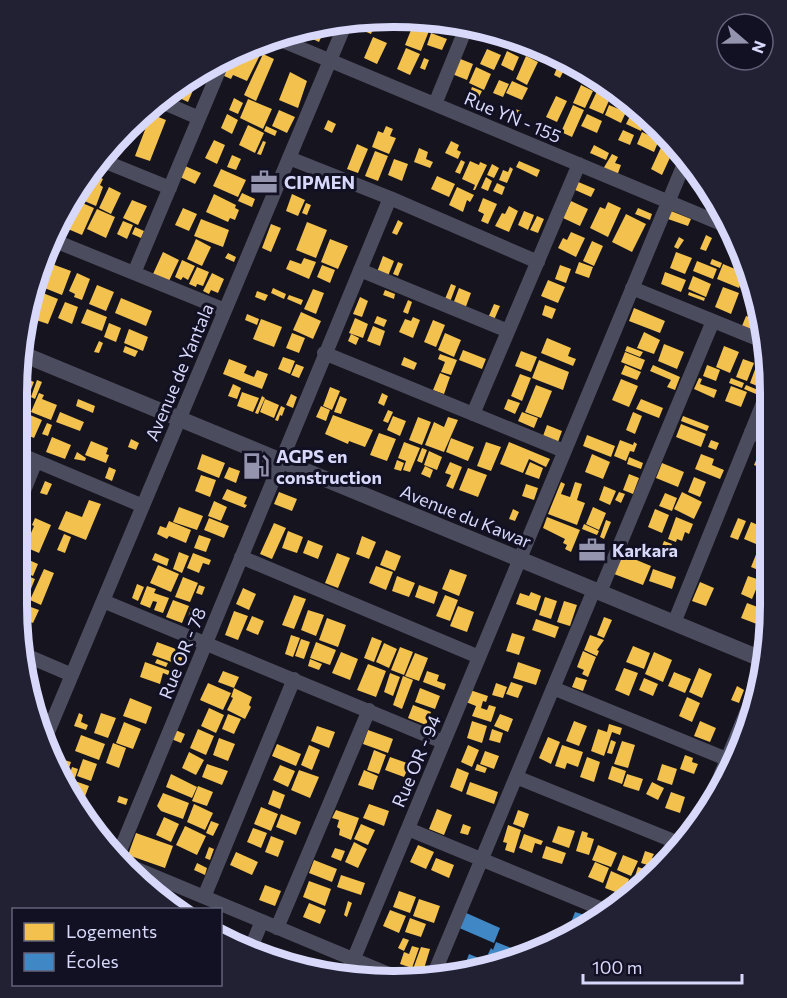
<svg xmlns="http://www.w3.org/2000/svg" width="787" height="998" font-family="Commissioner,sans-serif">
<style>
.homes{fill:#f2c14e}
.schools{fill:#3f88c5}
.lines{fill:none;stroke-linecap:round;stroke-linejoin:round}
.minor{stroke:#4c4c5f;stroke-width:14}
.tertiary{stroke:#4c4c5f;stroke-width:16}
.secondary{stroke:#4e5065;stroke-width:18}
.labels{text-anchor:middle;dominant-baseline:central;stroke-width:6;stroke-linejoin:round;paint-order:stroke}
.street-label{font-size:18px;fill:#d8d8fb;stroke:#121123}
.poi-label{font-size:18px;font-weight:bold;fill:#d8d8fb;stroke:#121123;text-anchor:start}
.rim{fill:none;stroke:#d8d8fb;stroke-width:8}
</style>
<rect width="100%" height="100%" fill="#16151f"/>
<path class="homes" d="M369 21 376 22 371 34 364 31Z
M413 25 429 31 421 51 405 45Z
M326 26 319 42 302 34Z
M479 29H487L483 38 476 35Z
M431 33 447 39 442 50 427 45Z
M373 37 387 43 377 64 364 58Z
M406 48 420 54 410 75 397 69Z
M487 49 501 55 494 70 480 64Z
M254 50 261 53 247 81 233 75 231 79 222 75 229 59Z
M507 51 519 57 513 71 501 65Z
M263 54 274 59 256 101 244 95Z
M526 56 538 62 527 85 516 79Z
M424 58 429 60 425 70 420 68Z
M458 58 473 64 467 80 452 74Z
M559 63 566 66 560 78 554 75Z
M476 67 491 74 484 90 469 83Z
M290 72 307 81 298 108 279 100Z
M499 80 509 84 503 97 493 93Z
M512 81 528 88 522 100 506 93Z
M185 84 194 88 188 102 173 95Z
M581 85 593 91 585 108 573 103Z
M472 87 482 91 478 99 469 95Z
M598 89 611 96 603 114 589 108Z
M556 96 567 101 557 122 546 117Z
M234 98 243 103 238 114 229 110Z
M248 99 272 109 263 129 240 118Z
M573 105 584 110 572 137 561 132Z
M609 105 626 112 621 123 605 115Z
M515 109 521 111 515 123 510 121Z
M279 110 295 117 287 133 272 126Z
M632 112 646 120 641 131 626 124Z
M151 114 166 120 150 161 135 156Z
M227 114 238 120 232 134 221 128Z
M587 114 602 121 597 133 581 126Z
M328 120 336 124 332 133 324 129Z
M648 123 657 133 655 136 644 131Z
M248 125 264 133 255 153 239 145Z
M266 126 277 131 275 136 264 131Z
M386 126 393 129 390 136 396 138 389 154 372 147 378 131 383 133Z
M623 130 634 135 630 145 618 140Z
M642 132 659 140 654 152 637 144Z
M214 140 225 145 217 164 205 158Z
M263 141 266 142 261 155 257 154Z
M451 141 459 145 457 150 461 152 458 159 445 153Z
M663 143 673 151 662 175 651 169Z
M357 144 368 149 358 173 347 169Z
M594 145 609 153 606 160 590 153Z
M419 148 428 152 426 159 433 162 430 168 414 162Z
M375 151 388 156 378 181 365 176Z
M612 154 618 157 615 163 621 165 617 176 603 169Z
M232 155 241 159 236 170 227 167Z
M394 159 408 164 402 181 388 175Z
M461 160 465 162 460 174 455 172Z
M470 161 479 165 480 162 487 165 475 190H473L475 185 462 179Z
M519 161 540 170 537 177 516 167Z
M492 164 499 168 494 178 487 175Z
M185 166 201 173 195 184 180 177Z
M510 167 513 169 507 183 499 180 503 170 508 172Z
M221 169 246 180 238 197 213 186Z
M93 174 103 179 100 185 103 187 96 206 82 200Z
M437 176 455 184 449 197 431 189Z
M486 177 492 181 488 191 481 188Z
M576 181 595 189 591 197 573 189Z
M497 183 505 187 502 195 493 191Z
M109 187 121 193 111 214 99 208Z
M457 187 474 195 470 202 467 200 463 212 449 205Z
M242 193 255 199 252 207 238 201Z
M214 194 236 205 235 208 239 210 235 220 230 218 228 222 206 212Z
M292 194 305 200 298 216 286 211Z
M483 198 497 204 488 224 481 221 484 214 478 211Z
M132 200 147 206 138 225 123 218Z
M571 201 588 209 580 226 563 218Z
M80 202 94 208 82 235 68 229Z
M608 202 621 208 608 237 590 228 600 207 605 209Z
M306 203 311 205 307 215 302 213Z
M509 206 518 211 509 232 495 226 502 213 505 214Z
M183 208 197 214 189 231 175 225Z
M638 208 652 214 650 220 635 214Z
M97 209 115 217 106 238 87 229Z
M524 211 534 215 528 230 518 225Z
M671 211 691 219 688 226 668 219Z
M626 214 646 224 632 252 612 242Z
M537 216 544 219 538 233 530 230Z
M201 219 229 230 223 247 194 236Z
M398 220 403 223 397 235 392 233Z
M123 221 133 225 127 239 117 234Z
M307 222 327 230 316 258 296 250Z
M271 224 281 228 271 252 262 248Z
M135 227 144 231 141 238 132 234Z
M571 232 585 238 576 257 558 248 563 238 567 240Z
M706 235 712 238 706 251 700 249Z
M679 237 684 240 678 249 674 247Z
M196 239 211 247 202 266 187 259Z
M330 239 348 246 338 269 321 262Z
M592 241 603 246 594 266 583 261Z
M163 252 179 260 169 281 153 274Z
M676 252 692 258 685 274 670 268Z
M228 253 236 257 234 262 225 258Z
M383 256 394 261 388 276 377 272Z
M304 258 316 262 309 279 286 269 290 260 301 264Z
M712 259 722 263 720 268 710 264Z
M182 260 195 266 188 280 183 277 181 280 175 277Z
M697 261 717 269 713 279 693 271Z
M398 262 403 264 398 276 393 274Z
M579 262 593 267 589 278 575 273Z
M52 264 71 271 62 295 42 287Z
M723 264 745 273 739 288 717 279Z
M41 265 46 267 40 283 35 281Z
M322 265 335 270 330 283 317 277Z
M560 265 571 269 566 283 555 279Z
M197 267 209 272 203 286 197 284 196 287 189 284Z
M665 272 686 280 681 292 661 284Z
M77 273 90 279 82 300 74 297 75 294 69 291Z
M212 273 224 279 218 293 211 290 209 294 203 291Z
M693 276 711 284 706 297 688 289Z
M750 277 758 296V299L743 293Z
M548 280 565 287 558 303 541 296Z
M451 284 456 286 450 302 445 299Z
M97 285 114 292 106 311 89 304Z
M723 287 739 293 731 314 715 307Z
M33 288 39 291 34 303 31 302Z
M273 288 286 294 284 299 271 293Z
M459 288 471 293 465 309 453 304Z
M313 289 324 293 316 314 304 309Z
M385 290 395 294 394 299 383 295Z
M257 291 268 295 265 301 255 297Z
M689 292 705 298 704 301 688 295Z
M43 293 58 299 48 324 33 319Z
M289 295 303 300 301 305 287 299Z
M360 297 368 301 362 317 353 314Z
M121 298 152 311 146 326 115 313Z
M408 300 412 302 408 314 403 312Z
M756 300 759 302 760 320 749 316Z
M65 302 78 307 72 324 58 318Z
M494 304 500 306 494 320 488 318Z
M545 305 556 309 552 319 542 315Z
M634 308 665 321 660 333 629 321Z
M87 309 107 317 102 331 81 323Z
M301 312 321 321 313 339 293 330Z
M247 314 259 319 257 325 245 320Z
M377 316 387 320 384 327 374 323Z
M746 316 760 321 756 332 742 326Z
M413 317 420 320 413 338 399 332 405 319 411 321Z
M355 318 368 324 363 338 349 333Z
M261 319 282 327 274 347 253 339Z
M433 320 445 325 436 347 424 342Z
M109 323 121 328 116 342 104 337Z
M373 326 385 331 380 346 367 341Z
M129 329 148 337 143 351 124 343Z
M644 332 660 340 654 354 637 348Z
M292 333 305 338 299 353 286 348Z
M445 333 461 340 454 357 438 350Z
M351 334 359 338 356 345 348 341Z
M547 338 571 348 568 356 576 359 573 366 541 353Z
M99 341 103 343 99 353 94 352Z
M664 344 684 352 677 369 658 361Z
M125 346 138 351 135 357 123 352Z
M627 346 643 352 640 357 625 351Z
M724 346 739 352 730 373 716 367Z
M463 350 486 359 482 369 459 360Z
M521 351 537 357 531 372 515 366Z
M625 352 645 360 641 370 621 362Z
M440 354 457 360 451 375 441 372 445 362 438 359Z
M283 357 295 361 290 374 278 369Z
M404 357 417 363 414 370 401 365Z
M229 359 247 366 244 373 254 377 257 370 268 374 262 389 223 374Z
M743 359 754 363 747 381 736 377Z
M539 360 569 372 563 390 532 378Z
M762 360 769 363 767 368 770 369 762 388 750 383 757 364 760 365Z
M296 364 304 367 299 378 291 375Z
M625 365 641 372 637 380 621 374Z
M653 365 680 377 675 390 667 387 671 380 650 371Z
M707 365 720 370 716 381 703 376Z
M440 373 450 377 444 394 433 390Z
M520 374 531 378 522 401 511 396Z
M699 378 702 379 700 384 717 390 714 398 694 389Z
M731 378 744 383 742 388 729 383Z
M621 379 638 386 629 407 612 400Z
M29 380 34 382 27 399 22 397Z
M37 380 42 382 35 399 31 397Z
M233 384 241 388 237 399 228 396Z
M536 385 552 391 541 418 525 412Z
M746 385 758 390 756 394 744 389Z
M731 386 747 392 741 407 725 401Z
M330 387 340 391 332 410 323 406Z
M242 392 259 398 253 412 237 406Z
M39 393 44 395 42 399 57 405 51 420 31 412Z
M382 393 388 396 384 406 378 403Z
M291 394 297 397 293 408 286 405Z
M262 396 265 398 258 414 255 413Z
M340 396 347 399 341 414 334 412Z
M78 399 95 406 93 413 76 406Z
M265 399 279 405 274 418 260 412Z
M508 399 520 403 515 414 504 409Z
M641 399 663 408 659 418 636 409Z
M281 406 285 408 282 416 280 415 278 421 275 420Z
M321 406 330 410 326 421 316 417Z
M18 410 42 420 34 438 17 431Z
M388 410 393 412 388 423 383 421Z
M60 412 84 422 80 431 56 422Z
M522 412 538 418 534 428 518 421Z
M633 412 642 416 635 434 626 430Z
M333 415 373 430 365 447 349 441 348 444 325 434Z
M393 416 406 421 400 436 387 430Z
M683 416 709 426 707 431 681 421Z
M418 417 431 422 422 445 409 440Z
M448 417 458 420 444 452 425 445 434 422 444 427Z
M47 423 52 425 48 436 42 434Z
M681 424 706 434 701 447 676 437Z
M547 425 562 431 558 442 543 436Z
M379 433 396 439 387 461 370 455Z
M587 435 615 446 611 457 583 446Z
M52 437 71 445 65 459 46 452Z
M451 438 474 447 468 461 446 452Z
M131 439 139 443 136 450 128 447Z
M620 440 633 445 634 442 637 444 634 452 630 451 626 461 614 456Z
M711 440 719 443 716 450 708 447Z
M91 441 108 448 106 454 109 455 106 463 85 455Z
M404 442 420 448 410 472 403 470 406 461 398 458Z
M486 442 501 447 491 471 477 466Z
M509 442 550 459 546 467 529 459 523 473 500 464Z
M422 448 427 450 422 463 417 461Z
M429 451 442 457 437 470 424 465Z
M760 451 768 455 765 470 754 465Z
M77 452 86 458 85 461 74 459Z
M202 454 225 463 219 478 197 469Z
M592 454 610 462 603 479 585 472Z
M701 454 714 459 712 465 724 470 720 479 695 469Z
M629 457 643 463 641 469 627 464Z
M397 460 404 463 401 471 394 469Z
M450 462 462 467 453 489 446 486 451 475 445 473Z
M530 462 543 468 539 479 525 474Z
M662 463 684 472 678 487 656 478Z
M425 466 433 470 430 478 421 474Z
M109 467 116 470 112 481 105 478Z
M229 467 240 471 236 483 224 478Z
M468 468 487 475 478 497 459 490Z
M629 474 639 478 633 494 623 490Z
M201 475 216 480 210 497 195 491Z
M694 477 706 482 700 497 688 492Z
M45 481 52 484 47 495 40 493Z
M561 482 565 484 561 494 570 497 575 482 582 484 577 500 585 503 577 525 548 514Z
M526 484 538 488 534 500 522 496Z
M604 486 616 491 610 505 599 500Z
M227 489 247 497 244 504 247 505 245 508 222 499Z
M279 492 297 499 292 511 274 504Z
M619 492 625 494 621 503 615 500Z
M682 492 702 502 694 519 674 509Z
M665 493 677 498 672 511 659 506Z
M89 500 101 504 86 540 58 529 66 511 82 517Z
M214 501 227 507 221 521 208 516Z
M179 507 203 516 197 530 173 522Z
M593 507 606 513 599 530 586 524Z
M513 509 519 512 515 521 509 519Z
M655 509 669 515 662 533 648 527Z
M547 517 580 530 571 552 565 549 567 545 563 543 565 539 543 528Z
M676 517 693 524 689 534 685 532 682 541 677 539 676 542 668 539Z
M35 518 51 525 39 553 25 547 34 526 32 525Z
M209 518 229 526 224 538 204 530Z
M738 518 746 521 738 540 730 537Z
M606 520 611 522 604 539 600 537Z
M169 521 191 530 186 543 169 536 167 539 157 534 160 526 166 528Z
M751 522 763 527 756 544 744 539Z
M274 523 286 528 272 559 260 554Z
M584 524 599 531 597 535 582 529Z
M766 528V549L759 546Z
M288 531 303 537 297 553 282 548Z
M64 534 71 537 65 553 57 550Z
M199 535 211 539 206 552 194 548Z
M362 536 376 542 369 559 356 554Z
M308 540 323 546 318 559 303 553Z
M664 541 672 544 669 552 661 549Z
M386 550 401 556 395 571 380 565Z
M179 552 189 556 182 573 173 569Z
M757 552 766 556 763 572 751 567Z
M155 553 169 559 167 566 152 560Z
M193 553 211 560 209 565 203 563 199 573 187 568Z
M337 553 350 558 338 588 325 583Z
M622 554 651 566 643 585 614 574Z
M22 557 38 564 33 576 17 569Z
M158 565 179 574 171 592 150 583Z
M376 566 393 572 386 590 369 583Z
M44 569 54 573 41 605 30 600Z
M450 569 467 575 459 596 442 589Z
M653 569 676 577 672 589 649 581Z
M20 573 35 579 28 596 21 593 23 590 17 587Z
M397 576 415 583 409 597 392 591Z
M748 576 760 580 752 599 741 594Z
M183 577 198 583 190 602 175 597Z
M700 582 714 588 706 606 692 601Z
M137 584 144 587 138 601 132 598Z
M199 585 205 587 202 595 196 593Z
M419 585 438 592 434 604 415 597Z
M147 586 156 589 154 593 169 598 163 613 154 610 157 602 153 601 150 608 140 604Z
M243 588 256 594 249 610 236 604Z
M531 592 541 596 536 611 516 604 520 593 529 596Z
M294 595 306 599 294 629 282 625Z
M445 595 458 600 450 621 436 616Z
M545 597 557 601 551 619 539 615Z
M173 600 189 606 182 623 166 617Z
M564 601 577 605 570 626 557 622Z
M747 603 765 610 762 626 741 618Z
M28 606 39 610 33 623 23 619Z
M458 606 474 612 467 632 450 626Z
M191 608 198 610 195 619 188 617Z
M308 610 324 615 316 636 301 630Z
M234 611 248 616 238 640 225 635Z
M252 616 264 621 258 635 246 630Z
M604 617 612 620 604 638 597 635Z
M327 618 346 625 338 647 319 640Z
M536 619 559 627 555 638 532 630Z
M512 633 525 637 519 655 506 651Z
M291 635 300 638 293 657 285 654Z
M590 635 604 640 597 650 599 651 597 656 584 650Z
M372 637 382 641 374 662 364 658Z
M301 639 310 642 304 659 295 656Z
M157 642 184 652 180 665 152 655Z
M316 642 336 650 330 665 310 658Z
M384 643 397 649 389 668 376 662Z
M633 646 650 653 644 669 626 662Z
M400 647 413 652 404 675 391 670Z
M583 651 596 657 588 677 582 674 584 670 577 667Z
M341 652 358 659 350 680 332 673Z
M654 652 672 660 663 682 645 674Z
M415 653 428 658 419 681 405 676Z
M157 659 168 663 166 667 155 663Z
M310 659 322 664 319 670 308 666Z
M145 662 170 671 168 675 163 673 160 684 140 677Z
M518 662 541 670 536 685 513 678Z
M368 664 386 671 376 697 357 690Z
M624 668 638 673 629 696 615 690Z
M699 668 712 674 702 698 689 692Z
M223 671 239 677 234 688 218 682Z
M427 671 439 675 437 681 446 684 444 690 423 682Z
M674 672 691 679 685 693 668 686Z
M390 673 400 677 393 696 384 692Z
M403 676 413 680 402 709 393 705Z
M576 677 587 680 583 691 572 687Z
M644 678 658 684 653 696 639 690Z
M511 682 523 686 518 698 506 694Z
M208 683 231 693 223 710 200 700Z
M496 683 507 687 503 698 492 695Z
M737 686 744 690 739 703 731 700Z
M234 688 252 697 249 705 251 707 245 719 227 710 233 698 231 697Z
M420 688 440 696 435 709 415 702Z
M470 690 488 696 486 702 483 701 481 708 487 710 489 705 496 707 491 722 472 716 476 706 466 702Z
M687 697 700 703 692 722 679 716Z
M130 698 152 707 146 724 123 716Z
M413 705 431 712 426 725 408 718Z
M209 708 224 715 216 733 201 726Z
M79 713 83 715 81 722 88 725 86 730 74 726Z
M101 713 116 718 108 738 94 733Z
M228 714 241 719 234 734 222 729Z
M500 714 513 719 508 732 494 726Z
M472 721 487 726 482 743 467 738Z
M574 721 587 726 579 746 566 741Z
M700 721 716 728 710 742 694 736Z
M124 722 141 729 133 749 116 743Z
M609 724 622 728 620 735 612 732 604 756 591 751 598 729 607 732Z
M317 726 335 732 329 748 311 741Z
M173 729 185 734 181 743 169 738Z
M198 729 214 736 206 755 190 748Z
M492 729 503 733 500 743 489 740Z
M368 730 393 739 388 753 363 744Z
M81 735 105 744 99 760 75 751Z
M548 737 560 742 551 764 539 758Z
M219 738 235 744 228 761 213 755Z
M611 740 616 742 612 754 607 753Z
M622 741 635 745 628 768 614 764Z
M113 743 126 748 119 768 106 763Z
M277 744 301 754 296 766 272 756Z
M309 745 320 750 312 770 301 765Z
M468 745 479 750 472 767 461 762Z
M562 745 583 752 578 767 567 763 565 769 555 766Z
M374 750 386 755 379 774 367 770Z
M485 751 499 756 494 769 480 764Z
M189 752 204 760 196 775 182 768Z
M685 755 693 758 692 762 698 764 694 774 680 769Z
M390 757 410 764 404 777 385 770Z
M587 757 600 762 594 782 580 777Z
M61 759 71 762 67 774 57 770Z
M83 759 97 764 91 781 77 776Z
M207 764 228 771 222 785 202 777Z
M477 764 487 768 485 773 475 770Z
M662 764 677 769 672 785 657 780Z
M280 765 295 771 288 787 273 780Z
M612 766 626 771 622 784 608 779Z
M72 767 78 769 75 778 69 776Z
M457 768 469 773 462 792 450 787Z
M299 770 319 777 310 798 291 790Z
M364 770 378 776 373 790 358 785Z
M171 774 197 787 192 798 166 787Z
M627 774 643 779 639 791 623 786Z
M75 781 89 786 84 799 70 794Z
M470 782 498 792 494 804 466 794Z
M652 782 664 788 658 800 646 794Z
M198 786 213 792 207 806 192 801Z
M273 790 285 795 280 809 268 804Z
M671 792 685 797 680 813 665 808Z
M163 793 189 803 183 819 161 811 157 806Z
M119 796 128 799 126 805 117 802Z
M194 804 213 813 205 830 187 822Z
M369 804 389 811 384 826 363 818Z
M261 807 278 814 271 831 254 824Z
M437 809 452 815 444 835 429 829Z
M336 810 359 818 351 840 339 835 340 829 337 827 339 820 332 818Z
M518 810 529 814 524 828 513 824Z
M281 814 301 822 296 835 276 827Z
M164 817 179 824 171 842 156 835Z
M211 821 219 824 213 836 206 833Z
M361 824 375 830 368 845 354 839Z
M463 824 471 827 468 835 460 833Z
M508 825 521 830 514 853 505 850 507 843 503 842Z
M185 826 206 836 197 855 176 845Z
M558 826 575 831 569 848 552 842Z
M253 828 267 833 261 848 247 842Z
M582 831 588 833 587 837 594 839 589 855 576 851Z
M136 833 173 846 165 868 128 855Z
M524 834 543 841 541 845 535 843 532 853 519 848Z
M271 836 284 841 278 857 265 852Z
M354 842 367 849 358 868 345 862Z
M418 845 434 852 426 869 410 862Z
M598 845 617 853 611 867 592 860Z
M546 846 566 853 562 864 542 858Z
M209 847 214 849 210 860 205 858Z
M335 848 345 851 341 861 331 857Z
M645 851 654 854 652 858 659 860 657 868 641 863Z
M236 852 258 862 252 875 230 865Z
M623 855 638 861 631 876 617 870Z
M436 858 454 865 449 878 431 870Z
M314 860 337 869 332 882 309 873Z
M595 862 609 868 603 883 588 877Z
M197 863 207 868 205 875 194 870Z
M638 867 647 870 645 875 652 877 647 883 634 879Z
M611 871 629 879 623 895 605 888Z
M341 875 365 883 361 895 337 887Z
M309 881 331 889 325 906 303 897Z
M632 884 642 888 632 895 629 894Z
M265 885 281 891 275 906 259 900Z
M399 891 416 897 410 913 393 907Z
M419 899 440 906 434 923 413 916Z
M348 901 352 903 347 917 344 915Z
M309 903 326 910 320 924 303 917Z
M390 910 406 916 399 933 383 926Z
M410 918 426 924 421 937 405 932Z
M403 938 409 940 404 951 398 948Z
M412 946 419 948 412 968 400 964 404 952 409 954Z
M421 947 430 949 423 972 413 969Z"/>
<path class="schools" d="M464 912 500 928 494 943 457 927Z
M575 912 585 915 580 929 570 925Z
M496 942 511 948 505 961 488 954 491 948 493 950Z
M469 954 493 964 491 969 462 973Z"/>
<g class="lines">
<path class="minor" d="M283 41 729 227
M162 102 199 118
M435 104 466 28
M289 158 390 198 538 262
M101 160 170 188
M55 241 225 310
M360 270 508 331
M134 273 223 61
M632 288 765 342
M324 353 564 451
M473 414 579 164
M751 432 768 439
M17 453 143 506
M17 508 36 461
M241 557 479 657
M600 592 713 321
M103 601 443 742
M674 623 769 388
M23 654 72 675
M553 688 729 760
M45 739 347 20
M516 777 681 844
M408 829 609 912
M117 858 390 198
M120 862 403 980
M204 897 294 679
M277 928 369 710
M250 950 262 921
M347 975 684 164
M433 976 594 590"/>
<path class="tertiary" d="M20 353 764 660"/>
<path class="secondary" d="M706 816 763 677"/>
</g>
<defs>
<symbol id="office-bare" viewBox="-9 -9 18 18"><path d="M-6-3h4V-5.5h4V-3h4V5H-6ZM-1-4.5V-3h2v-1.5ZM-6 0V1H6V0Z" fill="#9494ae" stroke="#121123" stroke-width="2.5" paint-order="stroke"/></symbol>
<symbol id="fuel-bare" viewBox="-9 -9 18 18"><path d="M-5.5-6h7V0h2V4h1.3V-2.5L3-4.5l.8-.8L6-3V5H2.5V1h-1V6h-7ZM-4.2-4.7v3.2H.2V-4.7Z" fill="#9494ae" stroke="#121123" stroke-width="2.5" paint-order="stroke"/></symbol>
</defs>
<g fill-rule="evenodd">
<use href="#office-bare" x="245" y="163" width="38" height="38"/>
<use href="#fuel-bare" x="237" y="447" width="38" height="38"/>
<use href="#office-bare" x="573" y="531" width="38" height="38"/>
</g>
<g class="labels">
<g class="street-label">
<text transform="translate(513 117) rotate(23)">Rue YN - 155</text>
<text transform="translate(179 372) rotate(-67)">Avenue de Yantala</text>
<text transform="translate(466 516) rotate(22)">Avenue du Kawar</text>
<text transform="translate(182 653) rotate(-68)">Rue OR - 78</text>
<text transform="translate(416 761) rotate(-67)">Rue OR - 94</text>
</g>
<g class="poi-label">
<text x="284" y="182">CIPMEN</text>
<text x="276" y="456">AGPS en<tspan x="276" dy="21">construction</tspan></text>
<text x="612" y="550">Karkara</text>
</g>
</g>
<path d="M0 0H787V998H0ZM393 27H394A366 366 0 0 1 760 393V605A366 366 0 0 1 394 971H393A366 366 0 0 1 27 605V393A366 366 0 0 1 393 27Z" fill="#222134" fill-rule="evenodd"/>
<path class="rim" d="M393 27H394A366 366 0 0 1 760 393V605A366 366 0 0 1 394 971H393A366 366 0 0 1 27 605V393A366 366 0 0 1 393 27Z"/>
<rect x="12" y="908" width="210" height="78" fill="#121123" stroke="#616179" stroke-width="1.5"/>
<rect x="24" y="923" width="30" height="18" fill="#f2c14e" stroke="#616179" stroke-width="1.5"/>
<text x="66" y="938" font-size="18" fill="#d8d8fb">Logements</text>
<rect x="24" y="953" width="30" height="18" fill="#3f88c5" stroke="#616179" stroke-width="1.5"/>
<text x="66" y="968" font-size="18" fill="#d8d8fb">Écoles</text>
<g transform="translate(745 42) rotate(110)"><circle r="28" fill="#121123" stroke="#616179" stroke-width="1.5"/>
<path d="M0-4.5L10 22L0 15L-10 22Z" fill="#9494ae"/>
<text y="-9" font-size="16" font-weight="bold" text-anchor="middle" fill="#d8d8fb">N</text>
</g>
<path d="M583 974v9h159v-9" fill="none" stroke="#d8d8fb" stroke-width="3"/>
<text x="592" y="974" font-size="18" fill="#d8d8fb" stroke="#121123" stroke-width="4.5" paint-order="stroke">100 m</text>
</svg>
